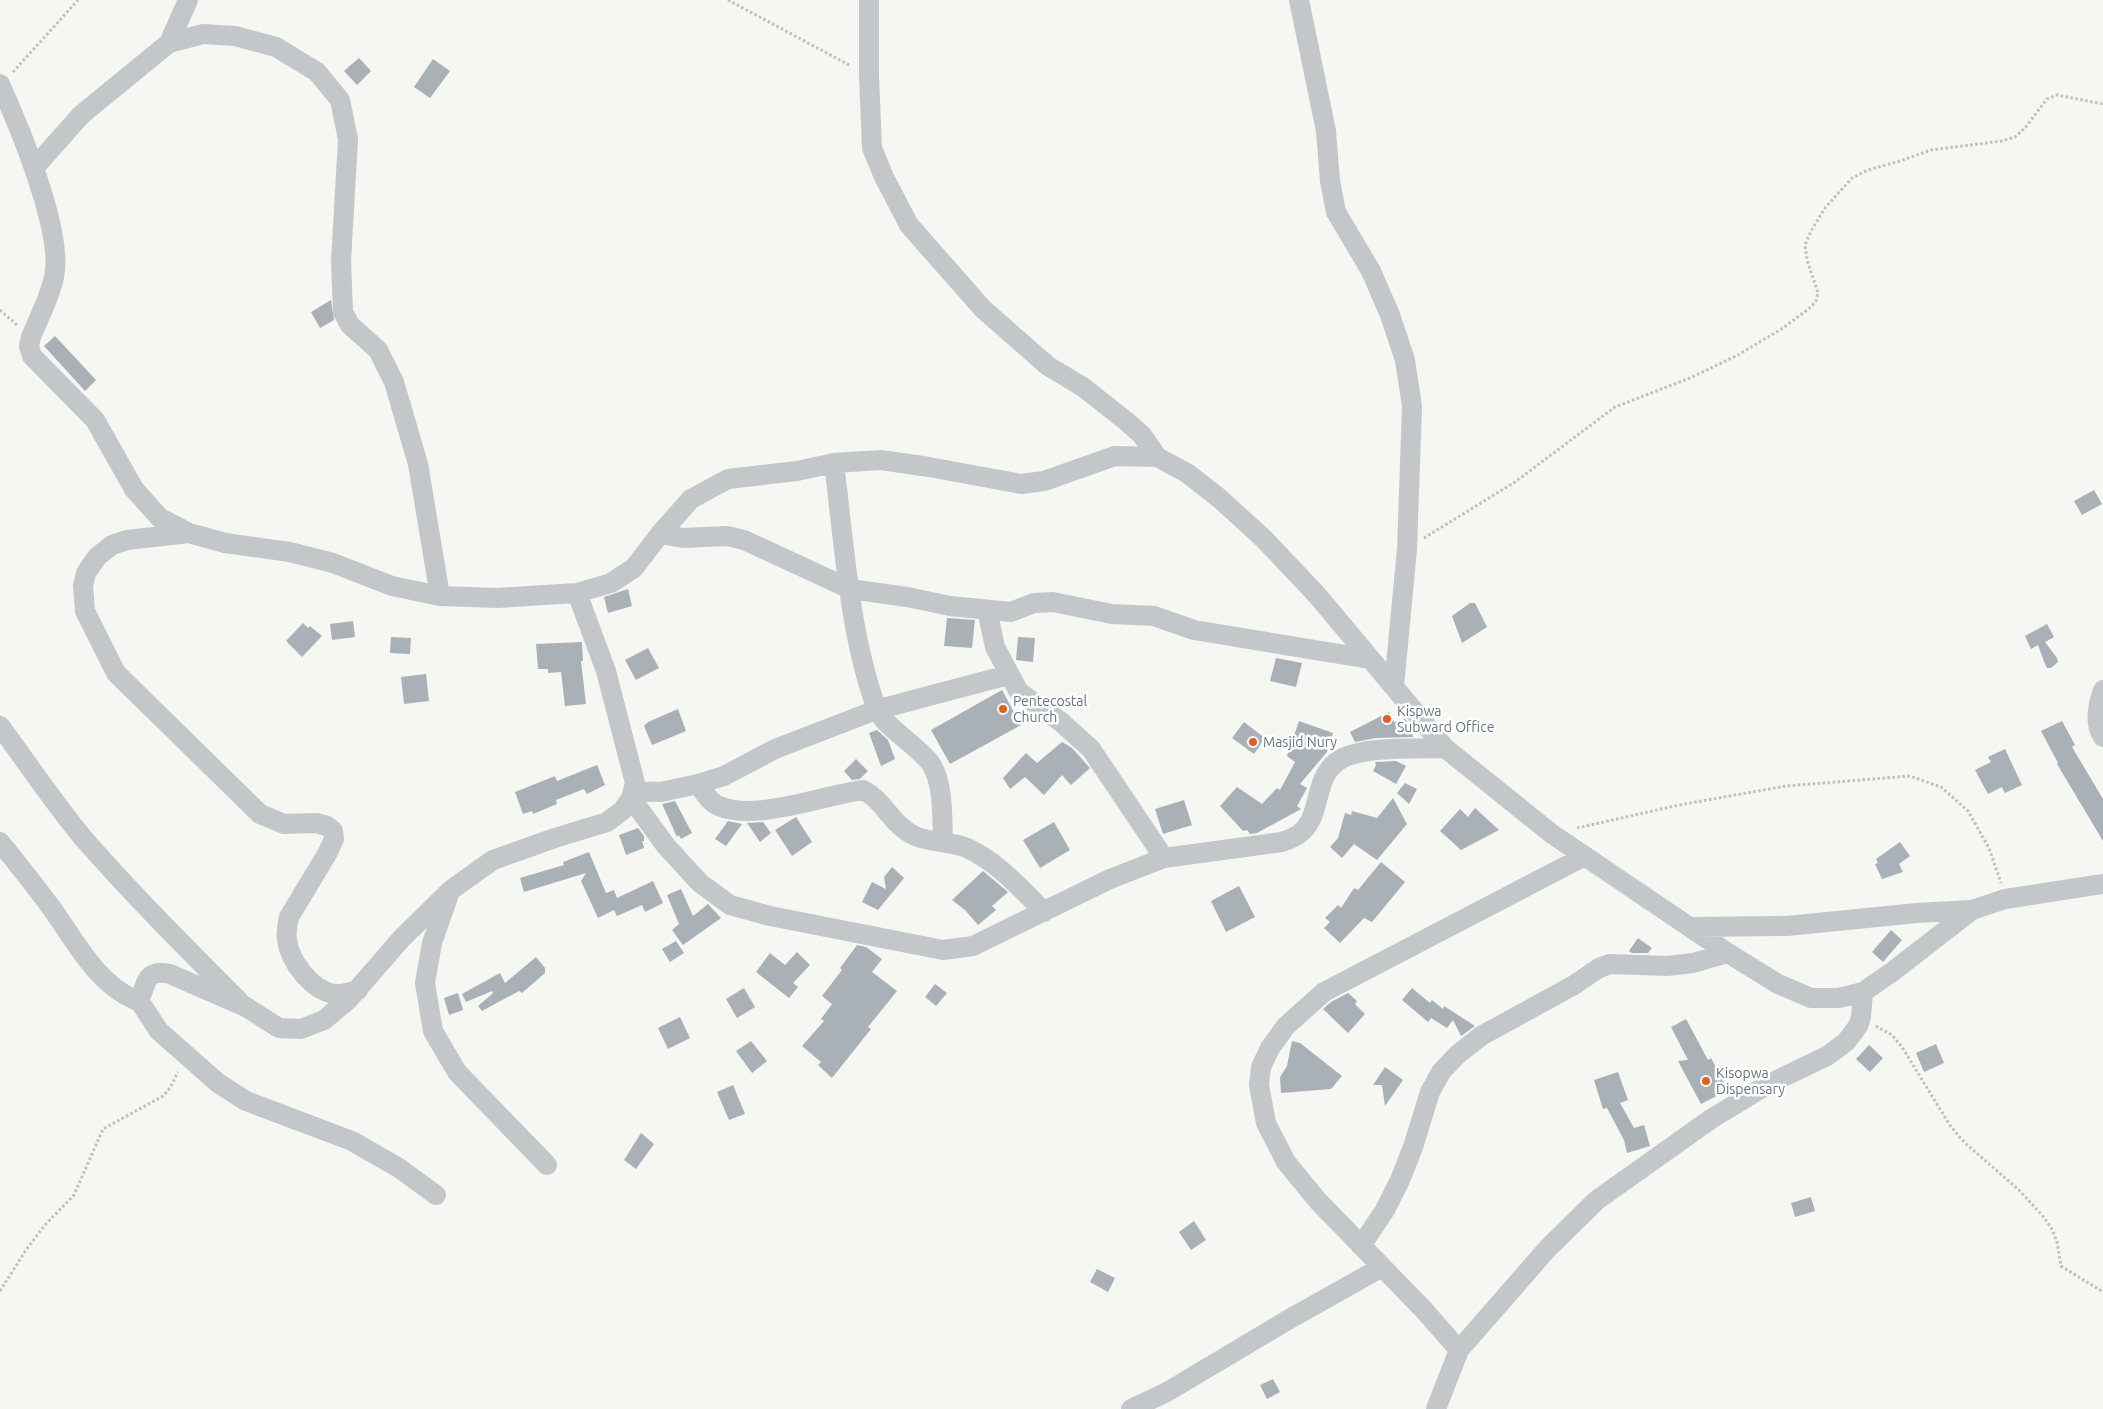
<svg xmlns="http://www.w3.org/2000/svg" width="2103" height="1409" font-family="Ubuntu,sans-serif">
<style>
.building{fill:#a9b1b7}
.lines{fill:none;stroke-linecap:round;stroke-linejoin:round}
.path{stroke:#bdbfc1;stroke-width:3;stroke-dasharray:2.5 2.5;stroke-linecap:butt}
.minor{stroke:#c3c7ca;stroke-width:20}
.poi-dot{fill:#e75c22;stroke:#fff;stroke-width:2}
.labels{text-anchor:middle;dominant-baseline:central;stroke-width:5;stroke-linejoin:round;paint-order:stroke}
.poi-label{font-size:14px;fill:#647484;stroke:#fff;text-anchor:start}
</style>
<rect width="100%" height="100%" fill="#f6f6f2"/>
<path class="building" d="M359 58 371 71 357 85 344 71Z
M433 59 450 71 430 98 414 87Z
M331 300 334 320 320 328 311 312Z
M55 336 96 380 85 391 44 346Z
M2094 490 2102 504 2082 515 2074 501Z
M628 589 632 606 608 613 604 597Z
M1470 603H1475L1487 627 1462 643 1452 616Z
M947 618 975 620 972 648 944 646Z
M353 621 355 637 332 640 330 624Z
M303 623 308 628 310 626 322 636 302 657 286 641Z
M2047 624 2054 637 2045 642 2057 658 2058 662 2051 668H2047L2045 664 2038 645 2031 649 2025 636Z
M391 637 411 638 410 654 390 653Z
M1018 637 1035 638 1033 662 1016 660Z
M582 642 583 661H581L586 704 565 706 561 672 548 673V669H538L536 644Z
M648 648 659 668 636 680 625 660Z
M1276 658 1302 663 1296 687 1270 681Z
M426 674 429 701 404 704 401 677Z
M1002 690 1021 725 950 764 931 730Z
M678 709 686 731 652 745 644 726 648 722Z
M1389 712 1394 722 1405 719 1410 725 1413 737 1376 738 1355 742 1350 732Z
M1299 721 1333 733 1327 752 1300 784 1307 788 1297 806 1301 809 1257 833 1250 834 1247 830 1243 831 1220 806 1237 787 1262 804 1277 788 1280 790 1295 762 1287 756Z
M2062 721 2075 745 2072 747 2103 799V841L2057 764 2058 763 2041 731Z
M1244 722 1265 738 1254 754 1232 738Z
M877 730 888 740 895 759 881 766 869 733Z
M1062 742 1072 748 1090 768 1071 785 1062 775 1044 795 1025 777 1010 789 1003 778 1026 753 1037 763Z
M2005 749 2022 785 2005 793 2002 787 1988 794 1975 770 1991 762 1988 757Z
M856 759 868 771 860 779 852 780 844 771Z
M1396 761 1406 766 1396 784 1373 771 1376 765 1375 762Z
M597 765 605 785 587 794 584 789 556 800 557 804 533 814 532 811 523 814 515 792 555 776 557 781Z
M1405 783 1417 789 1409 804 1397 793Z
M1393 798 1407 824 1377 860 1354 844 1342 858 1330 847 1338 838 1345 813 1351 815 1352 811 1377 818Z
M1184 800 1192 825 1163 834 1155 809Z
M675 801 692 833 681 839 679 835 677 837 662 804Z
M1475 808 1499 830 1461 850 1440 831 1460 809 1468 817Z
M796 817 812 842 792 856 775 830Z
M728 821 742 824 726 846 715 839Z
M763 822 771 833 760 842 747 823Z
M1054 822 1070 850 1040 868 1023 840Z
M638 828 644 836V841H642L644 848 626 855 619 835Z
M1900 842 1910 856 1899 864 1903 872 1882 879 1875 864 1878 863 1876 859Z
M589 852 606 893 614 890 617 898 653 881 663 903 645 912 642 905 617 916 614 910 598 918 581 881 586 873 524 892 520 878 564 865 563 862Z
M1381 862 1405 882 1372 922 1364 918 1340 943 1324 928 1330 922 1325 918 1338 905 1341 908 1354 888 1358 890Z
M892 867 904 878 878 910 862 902 872 882 886 889 884 877Z
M983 871 1008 892 992 906 996 910 978 925 965 910 952 900Z
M1239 886 1255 917 1226 932 1211 901Z
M681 889 693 916 708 904 721 918 683 945 672 930 679 924 667 895Z
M1891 930 1902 940 1883 962 1872 952Z
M1638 938 1652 948 1648 953H1632L1629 951Z
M676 941 684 953 670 962 662 949Z
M857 945 866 947 882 959 872 972 897 991 868 1027 871 1029 832 1078 818 1065 821 1062 802 1046 824 1021 821 1019 832 1004 822 996 842 970 840 968Z
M797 952 810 965 793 983 798 987 789 998 756 972 770 953 785 965Z
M536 957 545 968V973L522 993 519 991 482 1011 478 1006 493 993 492 991 466 1002 462 994 500 973 505 983Z
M935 984 947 993 936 1006 925 997Z
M744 988 755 1007 737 1018 726 999Z
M1412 988 1430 1003 1432 1000 1443 1009 1444 1006 1475 1026 1461 1036 1453 1020 1447 1028 1431 1018 1428 1022 1402 1000Z
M458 993 463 1010 449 1015 444 998Z
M1348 993 1357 1001 1355 1004 1365 1014 1348 1033 1323 1009 1331 1002Z
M680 1017 690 1038 668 1049 658 1028Z
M1686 1019 1708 1060 1711 1058 1728 1090 1701 1104 1678 1061 1688 1060 1671 1027Z
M751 1041 767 1061 752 1073 736 1051Z
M1292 1041 1300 1043 1342 1076 1331 1089 1281 1093 1280 1077 1287 1066Z
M1936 1044 1944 1063 1924 1072 1916 1053Z
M1869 1045 1883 1058 1870 1072 1856 1059Z
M1385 1067 1403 1080 1385 1106 1382 1085H1373Z
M1618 1072 1628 1100 1620 1103 1634 1128 1644 1125 1650 1146 1627 1153 1624 1140 1607 1108 1603 1109 1594 1080Z
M733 1085 745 1114 729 1120 717 1092Z
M641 1133 654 1144 636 1169 624 1160Z
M1811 1197 1815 1211 1795 1217 1791 1203Z
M1194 1221 1206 1240 1191 1250 1179 1232Z
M1097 1269 1115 1278 1108 1292 1090 1282Z
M1273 1379 1280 1392 1267 1399 1260 1385Z"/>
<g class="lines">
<path class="path" d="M728 0 851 66
M13 72 78 0
M0 310 17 325
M1424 538 1515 482 1615 407 1690 378 1738 355 1783 328 1811 307 1816 301 1818 293 1807 260 1805 245 1811 231 1825 208 1852 178 1868 170 1900 161 1931 150 2002 141 2015 137 2025 128 2047 99 2057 95 2103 104
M1577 828 1679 805 1786 786 1910 776 1941 787 1968 811 1989 848 2001 883
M1876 1026 1892 1035 1902 1047 1951 1127 1965 1143 2019 1190 2041 1214 2051 1227 2057 1242 2061 1266 2103 1292
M0 1291 26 1250 44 1226 74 1195 103 1129 163 1096 170 1088 178 1072"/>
<path class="minor" d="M869 0V76L872 148 884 177 909 225 983 309 1048 366 1083 387 1126 421 1142 435 1157 457
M1299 0 1326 131 1330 181 1336 212 1371 271 1390 315 1405 360 1412 406 1407 549 1394 686
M169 43 188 0
M0 84C19 126 64 233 54 277 50 297 39 317 31 337L29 346 32 356 95 420 134 489 160 518 189 533 225 543 290 552 333 563 392 586 440 596 497 598 577 593 611 583 634 568 660 534 691 499 728 479 797 471 834 463 881 460 929 467 1021 484 1044 481 1115 456 1157 457 1187 473 1219 498 1263 538 1317 595 1445 748 1552 834 1728 953 1778 984 1811 998H1839L1863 992 1892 972 1972 910 2005 899 2103 884
M34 168 81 115 169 43 203 34 235 36 276 47 317 72 340 100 348 139 341 261 343 312 350 325 378 350 394 382 418 464 440 596
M834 463C844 542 849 632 876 707 882 726 919 746 931 764 944 784 942 819 943 842
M189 533 127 540 112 545 97 557 86 573 83 586 85 611 116 673 260 814 284 824 316 823 327 826 333 831 334 839 327 854 289 917C287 925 286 932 287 940 290 962 312 991 335 994 343 995 350 992 358 990
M660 534 683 538 727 536 744 540 850 589 907 597 950 606 1011 612 1034 603 1053 602 1112 614 1154 616 1194 630 1370 659
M987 610 995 647 1019 692 1061 722 1091 749 1164 858
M2103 690C2098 704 2094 724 2103 737
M0 726C28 764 54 803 84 839 133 895 186 948 239 1001
M698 784C704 792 710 803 719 806 755 822 824 795 863 790 884 800 891 825 915 836 931 843 951 841 967 848 998 862 1021 889 1044 912
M633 791 661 792 698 784 724 776 775 749 876 710 1008 675
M631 798 666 846 700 883 730 905 770 916 943 950 973 946 1110 879 1164 858 1282 842C1287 840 1294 838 1299 834 1324 816 1311 776 1341 759 1365 746 1417 749 1445 748
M0 842C17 863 34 884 50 906 75 940 95 982 135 1000 150 994 138 967 170 974L246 1007 279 1028 301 1029 324 1020 348 1000 402 938 451 890 493 860 555 838 607 822 623 810 631 798 635 783 606 671 577 593
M448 897 432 943 425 983 433 1031 457 1072 547 1165
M1691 927 1787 926 1917 913 1972 910
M138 999 159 1031 218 1083 246 1101 352 1141 399 1168 436 1195
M1361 1246 1385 1210 1400 1180 1413 1147 1430 1092 1441 1072 1458 1054 1481 1036 1574 985 1599 968 1610 964 1667 966 1693 963 1728 953
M1459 1350 1423 1309 1318 1201 1286 1162 1266 1123 1259 1085 1261 1067 1270 1048 1286 1026 1324 992 1585 856
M1131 1409 1167 1392 1286 1321 1382 1267
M1436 1409 1459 1350 1548 1248 1597 1200 1711 1119 1767 1085 1827 1056 1846 1042 1858 1026 1861 1017 1863 992"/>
</g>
<g class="poi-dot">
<circle cx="1003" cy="709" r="5"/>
<circle cx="1387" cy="719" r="5"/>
<circle cx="1253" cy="742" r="5"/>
<circle cx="1706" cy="1081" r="5"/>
</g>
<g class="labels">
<g class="poi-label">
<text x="1013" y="701">Pentecostal<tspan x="1013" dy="16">Church</tspan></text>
<text x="1397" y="711">Kispwa<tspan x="1397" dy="16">Subward Office</tspan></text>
<text x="1263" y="742">Masjid Nury</text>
<text x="1716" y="1073">Kisopwa<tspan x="1716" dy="16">Dispensary</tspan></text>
</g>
</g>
</svg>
